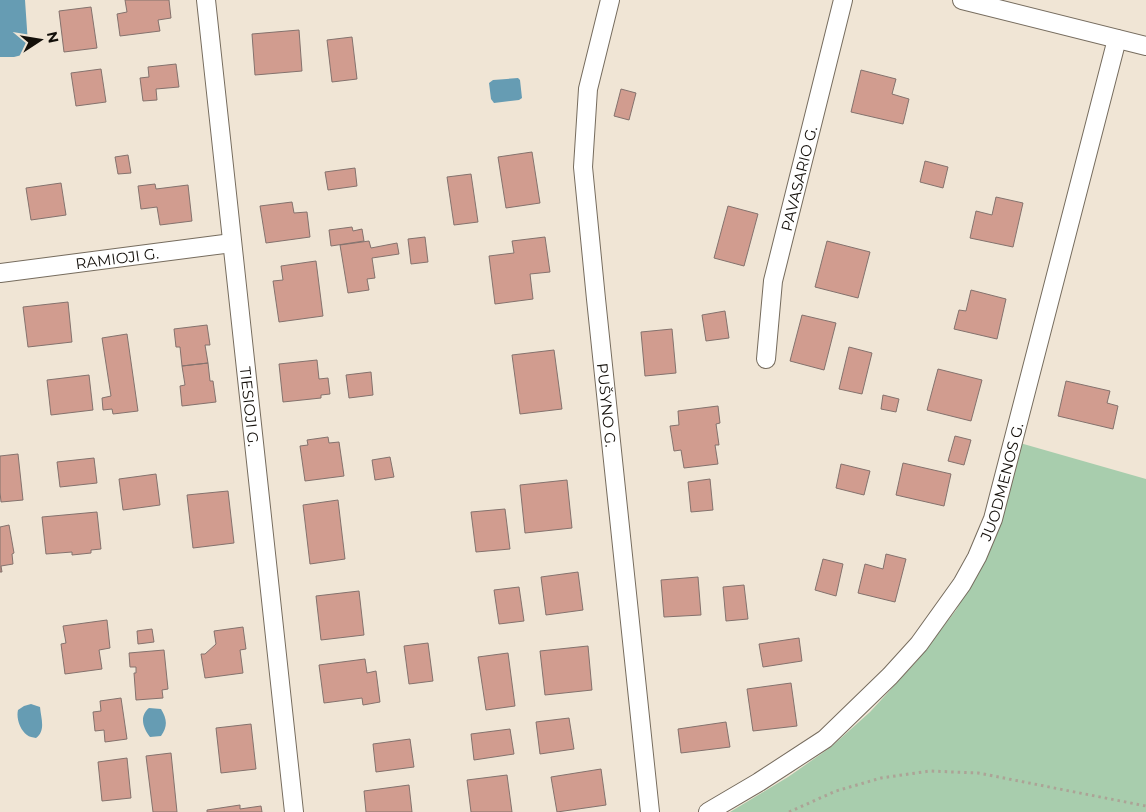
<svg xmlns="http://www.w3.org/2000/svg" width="1146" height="812" font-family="Montserrat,sans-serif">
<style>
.green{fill:#a8cdad}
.water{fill:#669cb3}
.building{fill:#d19c8f;stroke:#84726d}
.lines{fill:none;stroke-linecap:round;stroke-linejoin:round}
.minor-casing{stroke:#766c5e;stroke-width:20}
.path{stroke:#aca396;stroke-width:3;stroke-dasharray:2.5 4;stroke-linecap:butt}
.minor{stroke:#fff;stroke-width:18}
.labels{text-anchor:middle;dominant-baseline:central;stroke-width:5;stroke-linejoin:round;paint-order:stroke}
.street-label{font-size:15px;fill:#130f0a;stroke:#f0e5d5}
</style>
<rect width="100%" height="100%" fill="#f0e5d5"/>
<path class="green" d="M1020 443 1146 479V812H730L788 777 831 747 870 712 917 661 956 610 986 557Z"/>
<path class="water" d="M0 0H25L28 44 22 55 14 57H0Z
M518 78 520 80 522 98 519 100 494 103 491 99 489 83 493 80Z
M31 704 40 707C41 718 46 731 36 738 33 737 29 737 27 735 20 730 16 718 18 710L24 706Z
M149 708 161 709C167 719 168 726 161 736L150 737C143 728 139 716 149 708Z"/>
<path class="building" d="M125 0H169L171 18 158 20 160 31 120 36 117 14 127 12Z
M91 7 97 48 64 52 59 11Z
M299 30 302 71 255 75 252 34Z
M352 37 357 79 332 82 327 40Z
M176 64 179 87 156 89 157 100 143 101 140 78 149 77 148 67Z
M101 69 106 102 76 106 71 73Z
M861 70 896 79 892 94 909 99 903 124 851 112Z
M621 89 636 93 629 120 614 116Z
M532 152 540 203 506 208 498 157Z
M128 155 131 173 118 174 115 157Z
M925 161 948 167 943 188 920 182Z
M355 168 357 186 328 190 325 172Z
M471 174 478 222 454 225 447 177Z
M61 183 66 215 31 220 26 188Z
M155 184 156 189 188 185 192 221 160 225 157 207 141 209 138 186Z
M996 197 1023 203 1013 247 970 238 976 211 992 215Z
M292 202 294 213 307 212 310 237 266 243 260 206Z
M728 206 758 214 744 266 714 258Z
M352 227 353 231 362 229 364 241 331 246 329 230Z
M425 237 428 262 411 264 408 239Z
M545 237 550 272 530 274 533 299 495 304 489 256 514 253 512 241Z
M369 241 371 248 397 243 399 254 372 258 375 278 367 279 369 290 348 293 340 245Z
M827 241 870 252 858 298 815 287Z
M316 261 323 316 279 322 273 281 283 280 281 266Z
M971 290 1006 299 997 339 954 329 959 310 966 311Z
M68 302 72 342 28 347 23 307Z
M725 311 729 338 706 341 702 315Z
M802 315 836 323 824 370 790 361Z
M207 325 210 345H205L208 363 182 366 180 347H176L174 329Z
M672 329 676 373 645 376 641 332Z
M127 334 138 411 113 414 112 409 103 410 102 398 111 396 102 338Z
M849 347 872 353 862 394 839 389Z
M554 350 562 409 520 414 512 355Z
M317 360 319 379 328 378 330 394 321 395V398L283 402 279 364Z
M208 363 210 381H213L216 402 182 406 180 386 185 385 182 366Z
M938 369 982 380 971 421 927 410Z
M371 372 373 395 349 398 346 375Z
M89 375 93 410 51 415 47 380Z
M1066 381 1110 391 1107 403 1118 406 1113 429 1058 416Z
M883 395 899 399 896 412 881 409Z
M718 406 720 423 716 424 719 445H715L718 464 684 468 681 450 674 451 670 426 679 425 678 411Z
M955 436 971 440 964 465 948 461Z
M328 437 329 443 339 442 344 476 305 481 300 446 308 445 307 440Z
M18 454 23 500 1 502 0 492V456Z
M390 457 394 477 375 480 372 460Z
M94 458 97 483 60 487 57 462Z
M903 463 951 474 944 506 896 495Z
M841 464 870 471 864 495 836 488Z
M156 474 160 505 123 510 119 479Z
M710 479 713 510 691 512 688 482Z
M567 480 572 528 525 533 520 485Z
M228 491 234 543 193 548 187 495Z
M338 500 345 559 310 564 303 505Z
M505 509 510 549 476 552 471 512Z
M97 512 101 549 91 550V553L72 555V552L46 554 42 517Z
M9 525 14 553 12 554 13 564 1 566 2 572H0V527Z
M886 554 906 559 895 602 858 593 865 564 883 569Z
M823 559 843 564 836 596 815 590Z
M578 572 583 610 546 615 541 577Z
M698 577 701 615 664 617 661 580Z
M744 585 748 619 726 621 723 587Z
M519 587 524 621 499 624 494 590Z
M359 591 364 635 321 640 316 596Z
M107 620 110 648 99 650 102 669 65 674 61 644 66 643 63 626Z
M243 627 246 649 240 650 243 673 205 678 201 654H205L216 644 214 631Z
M152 629 154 642 138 644 137 631Z
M799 638 802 661 763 667 759 644Z
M428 643 433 681 409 684 404 646Z
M588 646 592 690 545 695 540 651Z
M164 650 168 689 162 690 163 698 136 700 134 673H136V667H130L129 653Z
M508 653 515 706 486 710 478 657Z
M365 659 367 673 376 671 380 702 363 705 362 698 324 703 319 665Z
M791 683 797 726 753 731 747 689Z
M121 698 127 739 105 742 104 730 95 731 93 712 101 711 100 701Z
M569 718 574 749 540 754 536 722Z
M726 722 730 747 681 753 678 729Z
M251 724 256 769 221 773 216 728Z
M510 729 514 754 474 760 471 734Z
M410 739 414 767 376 772 373 744Z
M171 753 177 812H153L146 756Z
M127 758 131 798 102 801 98 762Z
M601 769 606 805 557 812 551 777Z
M507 775 512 812H471L467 780Z
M409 785 412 812H366L364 791Z
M240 805V809L261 806 262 812H207V810Z"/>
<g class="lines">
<defs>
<g id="minor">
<path id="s1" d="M206 0 294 812"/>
<path id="s2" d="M610 0 588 89 583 167 596 299 650 812"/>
<path d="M962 0 1146 46"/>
<path id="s3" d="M0 273 232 243"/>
<path id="s4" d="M766 359 773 281 843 0"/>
<path id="s5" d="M708 812 759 782 825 739 890 676 919 644 962 584 977 557 993 519 1117 39"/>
</g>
</defs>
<use href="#minor" class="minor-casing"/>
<path class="path" d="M789 812 836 791 881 778 930 771 978 773 1146 806"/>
<use href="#minor" class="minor"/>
</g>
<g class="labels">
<g class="street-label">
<text stroke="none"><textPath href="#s4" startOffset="184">PAVASARIO G.</textPath></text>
<text stroke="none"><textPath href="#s3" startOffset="118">RAMIOJI G.</textPath></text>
<text stroke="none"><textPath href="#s2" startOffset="409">PUŠYNO G.</textPath></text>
<text stroke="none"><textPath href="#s1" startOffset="409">TIESIOJI G.</textPath></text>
<text stroke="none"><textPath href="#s5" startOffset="456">JUODMENOS G.</textPath></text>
</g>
</g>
<g transform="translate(40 40) rotate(78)" stroke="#f0e5d5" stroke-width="4" paint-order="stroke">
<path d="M0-4L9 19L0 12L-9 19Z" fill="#130f0a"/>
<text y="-8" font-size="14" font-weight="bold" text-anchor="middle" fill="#130f0a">N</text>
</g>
</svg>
